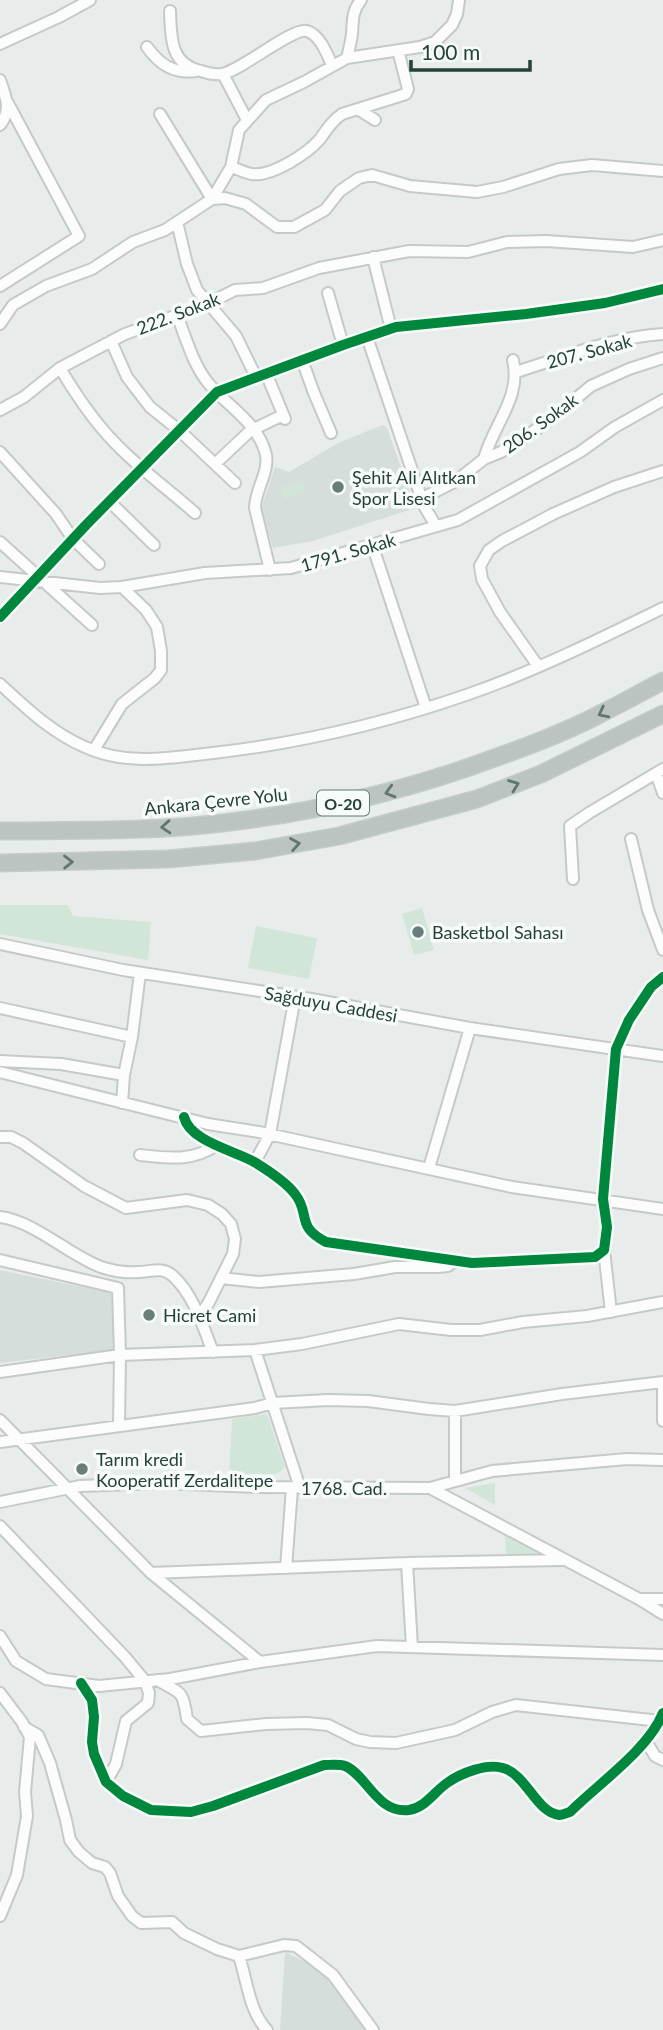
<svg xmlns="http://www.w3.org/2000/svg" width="663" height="2030" font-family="Lato,sans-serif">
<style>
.built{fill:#d6dedb}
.green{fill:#d1e6d8}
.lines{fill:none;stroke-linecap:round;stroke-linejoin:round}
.minor-casing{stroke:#c5cac8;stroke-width:14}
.highway-casing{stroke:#c3ccc9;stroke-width:19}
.minor{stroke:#fcfcfc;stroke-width:10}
.highway{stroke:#bcc4c2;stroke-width:16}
.cycleway-casing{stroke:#f7fbf9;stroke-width:15}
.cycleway{stroke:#00873e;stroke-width:10}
.oneway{stroke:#617670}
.poi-dot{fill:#697e78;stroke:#f7fbf9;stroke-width:2.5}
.labels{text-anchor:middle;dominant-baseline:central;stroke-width:7;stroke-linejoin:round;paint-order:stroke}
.shield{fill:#f7fbf9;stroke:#637a73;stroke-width:2}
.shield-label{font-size:16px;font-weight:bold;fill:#24423a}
.street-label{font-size:18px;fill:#24423a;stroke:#f7fbf9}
.poi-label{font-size:18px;fill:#24423a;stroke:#f7fbf9;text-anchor:start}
</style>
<rect width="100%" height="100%" fill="#e8edeb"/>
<path class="built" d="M383 425 387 428 413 501 409 510 313 541 273 548 261 509 275 467 289 472 340 442Z
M0 1270 111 1293 114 1300V1350L0 1363Z
M285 1952 316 1967 339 1992 366 2030H280Z"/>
<path class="green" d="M303 480 306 491 285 499 281 488Z
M0 905H68L73 916 151 922 148 960 0 934Z
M422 908 434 950 414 955 402 914Z
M256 926 317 938 309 979 248 968Z
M267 1414 285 1467 280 1472 275 1474H229L232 1419Z
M495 1483V1505L465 1488Z
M505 1534 540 1553 506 1556Z"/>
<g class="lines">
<defs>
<path id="minor" d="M170 11C171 37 170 65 201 71 207 73 215 75 222 74 242 70 293 27 307 31 320 35 327 54 332 65
M0 44 59 17 90 0
M147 47C160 65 174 74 196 71
M347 58C349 50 351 42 352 34 353 20 352 11 361 0
M223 74 247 120
M0 80C6 97 12 110 0 125
M358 109 375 120
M160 114 212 199
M231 167C238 169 245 173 252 174 272 177 308 153 320 139 327 129 332 121 342 114L406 94 408 89 398 50
M212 199 225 198 246 204 277 227H294L325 210 340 191 359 178 372 175 410 186 477 192 503 187 559 169 592 165 663 171
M177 222 187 264 197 290 236 336 256 377
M373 257 391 329
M0 286 79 236 8 103
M328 293 343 345
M177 315C186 338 193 365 209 384 228 407 259 423 266 455 269 473 255 490 255 508L270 570
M0 324 13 305 46 286 92 269 133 242 165 230 212 199 231 167 239 130 266 100 304 82 347 58 420 47 435 42 452 25 457 14 459 0
M367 337 424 506 436 526
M111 341 127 377 150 407 180 431 235 483
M302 360 314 393 331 433
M60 368C76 395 93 421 116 444 140 469 169 490 195 513
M516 372C564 357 613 337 663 334
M266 373 285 419
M0 410 24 397 60 368 125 334 205 305 235 290 263 288 319 268 409 251 468 252 507 242 546 241 633 247 663 240
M0 452 56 514 73 539 99 564
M484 459C493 425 522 397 513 360
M215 464 250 431 283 415
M421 499 456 481 484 459 501 452 527 436 556 415 591 386 629 369 663 358
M110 502 154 545
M0 542 92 625
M372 544 426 708
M0 577 100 588 122 587 205 573 291 568 458 520 580 452 615 427 663 400
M0 617 86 525 217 392 343 345 396 327 526 314 605 303 663 289
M538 666 500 612 482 579 480 566 489 550 502 541 553 514 614 487 663 471
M0 684C26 708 52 733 85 747 128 767 176 757 221 752 305 742 389 722 469 694 535 671 600 639 663 608
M94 750 122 704 155 678 161 670V651L157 627 146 610 122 587
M656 773 663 793
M631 839 648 910 663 950
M573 879 570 826 589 813 663 769
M0 944 123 970 311 999 470 1028 663 1056
M0 1008 132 1037
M0 1061 61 1064 124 1075
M0 1072 208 1124 259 1132 512 1187 663 1209
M122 1103 124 1075 132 1037 140 973
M184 1117C190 1142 237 1151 256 1163 269 1171 286 1182 295 1194 311 1214 295 1226 326 1242L472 1263 595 1257 604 1250 607 1227 603 1199 616 1049 629 1020 651 987 663 977
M0 1137H11L23 1143 84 1186 126 1208 187 1200 208 1205 222 1214 231 1224 235 1239 233 1254 209 1302 199 1317
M140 1155C166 1158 194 1162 216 1145
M255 1162 270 1134 295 997
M429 1168 470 1028
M0 1217C34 1221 69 1255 101 1267 113 1271 126 1273 138 1272 151 1272 162 1266 173 1276 194 1295 203 1327 213 1352
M604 1250 611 1312
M0 1260 118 1288 120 1355 119 1425
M221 1278 259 1282 354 1274 395 1267H438L448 1266 455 1261
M255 1350 300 1488
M0 1372 120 1355 255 1350 302 1344 399 1324 451 1330H480L523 1322 587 1316 663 1302
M663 1382V1421
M455 1411V1480
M0 1420 151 1573 260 1662 377 1646 663 1655
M0 1442 255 1408 273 1403 328 1400 368 1401 429 1409 455 1411 562 1394 663 1382
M430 1488 492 1471 627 1459 663 1460
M0 1502 80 1486 161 1483 258 1487 430 1488 639 1599H663
M0 1526 125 1657 145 1681 149 1693 148 1703 126 1721 116 1764 106 1782
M407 1563 412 1647
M286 1568 292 1488
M151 1573 407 1563 562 1560
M639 1599 663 1614
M0 1636 16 1661 46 1679 99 1686 170 1679 260 1662
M157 1680C182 1694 183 1690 187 1719L201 1731 266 1724 307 1723 328 1725 356 1739 370 1742 396 1743 455 1730 492 1712 516 1705 660 1721
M81 1683 92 1700 94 1717 92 1742 94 1754 106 1782 123 1796 151 1810 191 1812 213 1806 324 1765C331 1765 339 1764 345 1766 367 1775 377 1814 409 1810 426 1807 434 1792 447 1783 461 1773 487 1763 503 1768 526 1774 536 1812 559 1815 563 1815 566 1813 570 1812 598 1784 648 1750 663 1713
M0 1693 22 1722 30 1737 25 1792 27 1816 17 1875 0 1916
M24 1727 38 1735 50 1763 66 1820 70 1840 79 1852 92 1863 105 1867 110 1873 118 1896 132 1916 141 1923 172 1922 184 1933 217 1949 239 1956 284 1945 296 1946 333 1975 373 2030
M646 1741 655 1756 663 1760
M239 1956C247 1980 249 2011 267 2030"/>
<path id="highway" d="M0 831C74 830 149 832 222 823 319 812 409 790 500 756 534 744 570 730 602 713 623 703 643 691 663 681
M0 863 168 859 255 851 339 836 477 799 541 774 663 714"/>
</defs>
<use href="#minor" class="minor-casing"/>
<use href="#highway" class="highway-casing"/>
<use href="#minor" class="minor"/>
<use href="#highway" class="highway"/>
<defs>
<path id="cycleway" d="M0 617 86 525 217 392 343 345 396 327 526 314 605 303 663 289
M184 1117C190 1142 237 1151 256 1163 269 1171 286 1182 295 1194 311 1214 295 1226 326 1242L472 1263 595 1257 604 1250 607 1227 603 1199 616 1049 629 1020 651 987 663 977
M81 1683 92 1700 94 1717 92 1742 94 1754 106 1782 123 1796 151 1810 191 1812 213 1806 324 1765C331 1765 339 1764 345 1766 367 1775 377 1814 409 1810 426 1807 434 1792 447 1783 461 1773 487 1763 503 1768 526 1774 536 1812 559 1815 563 1815 566 1813 570 1812 598 1784 648 1750 663 1713"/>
</defs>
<use href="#cycleway" class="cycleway-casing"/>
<use href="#cycleway" class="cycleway"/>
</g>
<defs><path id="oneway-chevron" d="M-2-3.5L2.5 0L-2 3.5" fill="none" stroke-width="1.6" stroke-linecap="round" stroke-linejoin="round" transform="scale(1.75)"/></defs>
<g class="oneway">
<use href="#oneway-chevron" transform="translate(603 713) rotate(153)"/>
<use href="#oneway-chevron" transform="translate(514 785) rotate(-21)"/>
<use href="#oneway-chevron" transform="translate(390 792) rotate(164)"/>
<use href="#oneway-chevron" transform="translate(166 827) rotate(176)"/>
<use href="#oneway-chevron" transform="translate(295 844) rotate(-10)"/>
<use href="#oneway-chevron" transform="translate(68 862) rotate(-1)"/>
</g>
<g class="poi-dot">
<circle cx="338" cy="487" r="7"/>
<circle cx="418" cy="932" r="7"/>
<circle cx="149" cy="1315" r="7"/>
<circle cx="82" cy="1469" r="7"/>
</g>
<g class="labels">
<rect class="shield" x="317" y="790.5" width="52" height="25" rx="5"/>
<g class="shield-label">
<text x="343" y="803">O-20</text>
</g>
<g class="street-label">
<text transform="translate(178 313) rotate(-21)">222. Sokak</text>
<text transform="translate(589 351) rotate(-15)">207. Sokak</text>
<text transform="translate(540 423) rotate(-36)">206. Sokak</text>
<text transform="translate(348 552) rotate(-16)">1791. Sokak</text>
<text transform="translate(216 801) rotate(-6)">Ankara Çevre Yolu</text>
<text transform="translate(331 1004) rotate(10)">Sağduyu Caddesi</text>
<text x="344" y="1488">1768. Cad.</text>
</g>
<g class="poi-label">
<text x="352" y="477">Şehit Ali Alıtkan<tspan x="352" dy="21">Spor Lisesi</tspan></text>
<text x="432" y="932">Basketbol Sahası</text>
<text x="163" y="1315">Hicret Cami</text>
<text x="96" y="1459">Tarım kredi<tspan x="96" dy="21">Kooperatif Zerdalitepe</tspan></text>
</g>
</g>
<path d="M411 60v10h119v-10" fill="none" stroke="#24423a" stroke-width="3.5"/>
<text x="421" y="60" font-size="21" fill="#24423a" stroke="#f7fbf9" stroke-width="5" paint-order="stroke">100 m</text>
</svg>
